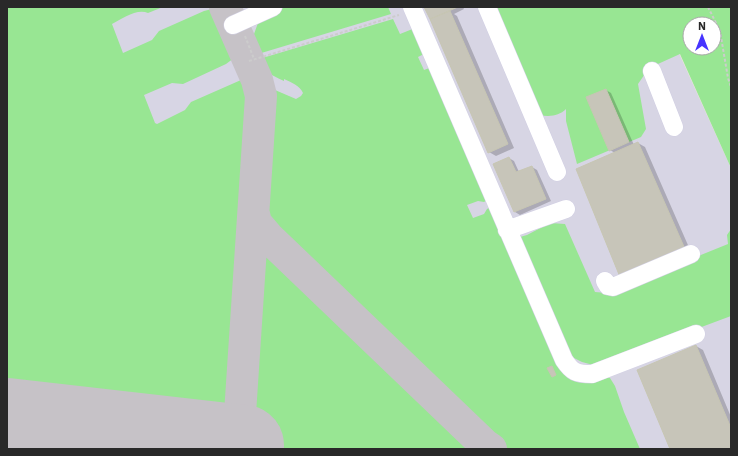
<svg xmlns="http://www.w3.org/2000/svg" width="738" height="456" font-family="'IBM Plex Sans',sans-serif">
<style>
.airport{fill:#d7d5e4}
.green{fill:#98e693;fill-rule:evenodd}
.shadow{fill:#0003}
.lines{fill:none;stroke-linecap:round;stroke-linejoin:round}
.taxiway{stroke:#c6c2c7;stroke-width:32}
.runway{stroke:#c6c2c7;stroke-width:80}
.building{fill:#c7c5b9;stroke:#c7c6b3}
.minor-casing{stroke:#d1cfe3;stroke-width:19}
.path{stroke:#ccc;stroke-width:2;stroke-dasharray:3 2;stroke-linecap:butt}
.minor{stroke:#fff;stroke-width:18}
</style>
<rect width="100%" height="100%" fill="#ece9da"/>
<path class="airport" d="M7 7H658L731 168V449H7Z"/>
<path class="green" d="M7 7H163L148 13C137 8 122 19 112 24L123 53 152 40 159 31 204 11 212 9 220 10 222 13 238 49 234 58 226 64 183 84 172 83 144 95 155 123 157 124 185 110 191 102 241 80H245L251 83 253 82 255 89 256 99 248 191 233 407 146 400 7 384Z
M286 7H388L391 14 258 54 251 49 250 45 258 23 276 11Z
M495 7H731V168L680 54 649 68 638 84 646 129 641 137 577 164 566 121V109C559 116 550 117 539 115ZM690 24H714V48H690Z
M393 19 400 34 415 28 426 53 418 57 424 70 432 67 489 199 484 202 478 201 467 205 473 218 484 214 487 209 492 206 566 372 602 375 610 378 615 386 624 412 640 449H245L268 87 296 99 301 96 303 93C300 86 291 82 284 79V81C277 78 269 73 261 69L257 61H259V59Z
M550 223 565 224 595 292 607 293 728 244 727 235 731 229V316L597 366 582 362 572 357 520 237 527 235Z"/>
<path class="shadow" d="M425 7H463L464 9 454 14 457 16 514 148 496 156 489 152Z
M606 90 611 93 634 145 638 143 645 147 691 252 628 280 615 153 610 150Z
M509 158 514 161 519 172 532 167 537 170 551 201 520 215 515 212Z
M696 346 703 350 731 417V449H671Z"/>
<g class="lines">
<path class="taxiway" d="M254 214 256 223 268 237 485 445 491 449
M220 442C229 442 237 438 239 429L261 96 257 80 225 7"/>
<path class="runway" d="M7 418 244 445"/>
</g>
<path class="building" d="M424 7H458L430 19Z
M450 11 508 144 488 153 430 19Z
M606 89 629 142 609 151 586 97Z
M638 142 685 249 620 277 576 169Z
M509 157 516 172 532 166 546 199 514 212 493 164Z
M696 345 731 428V449H670L637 370Z
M552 366 556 375 552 377 547 368Z"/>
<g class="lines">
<defs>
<path id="minor" d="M412 7 564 360C572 372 576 374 592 374L696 334
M487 7 557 172
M233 25 273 7
M652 71 674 127
M507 230 566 209
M605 281 608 286 613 287 691 254"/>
</defs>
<use href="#minor" class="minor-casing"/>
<path class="path" d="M708 7 720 31 728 78 731 87
M245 36 254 59
M249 61 399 15"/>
<use href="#minor" class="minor"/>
</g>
<rect width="738" height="456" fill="none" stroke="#292929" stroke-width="16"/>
<g transform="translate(702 36)"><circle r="19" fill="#ffffff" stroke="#a9a9a9"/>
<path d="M0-3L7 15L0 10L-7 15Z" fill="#4634ff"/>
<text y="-6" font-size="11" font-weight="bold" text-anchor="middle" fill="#292929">N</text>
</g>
</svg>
